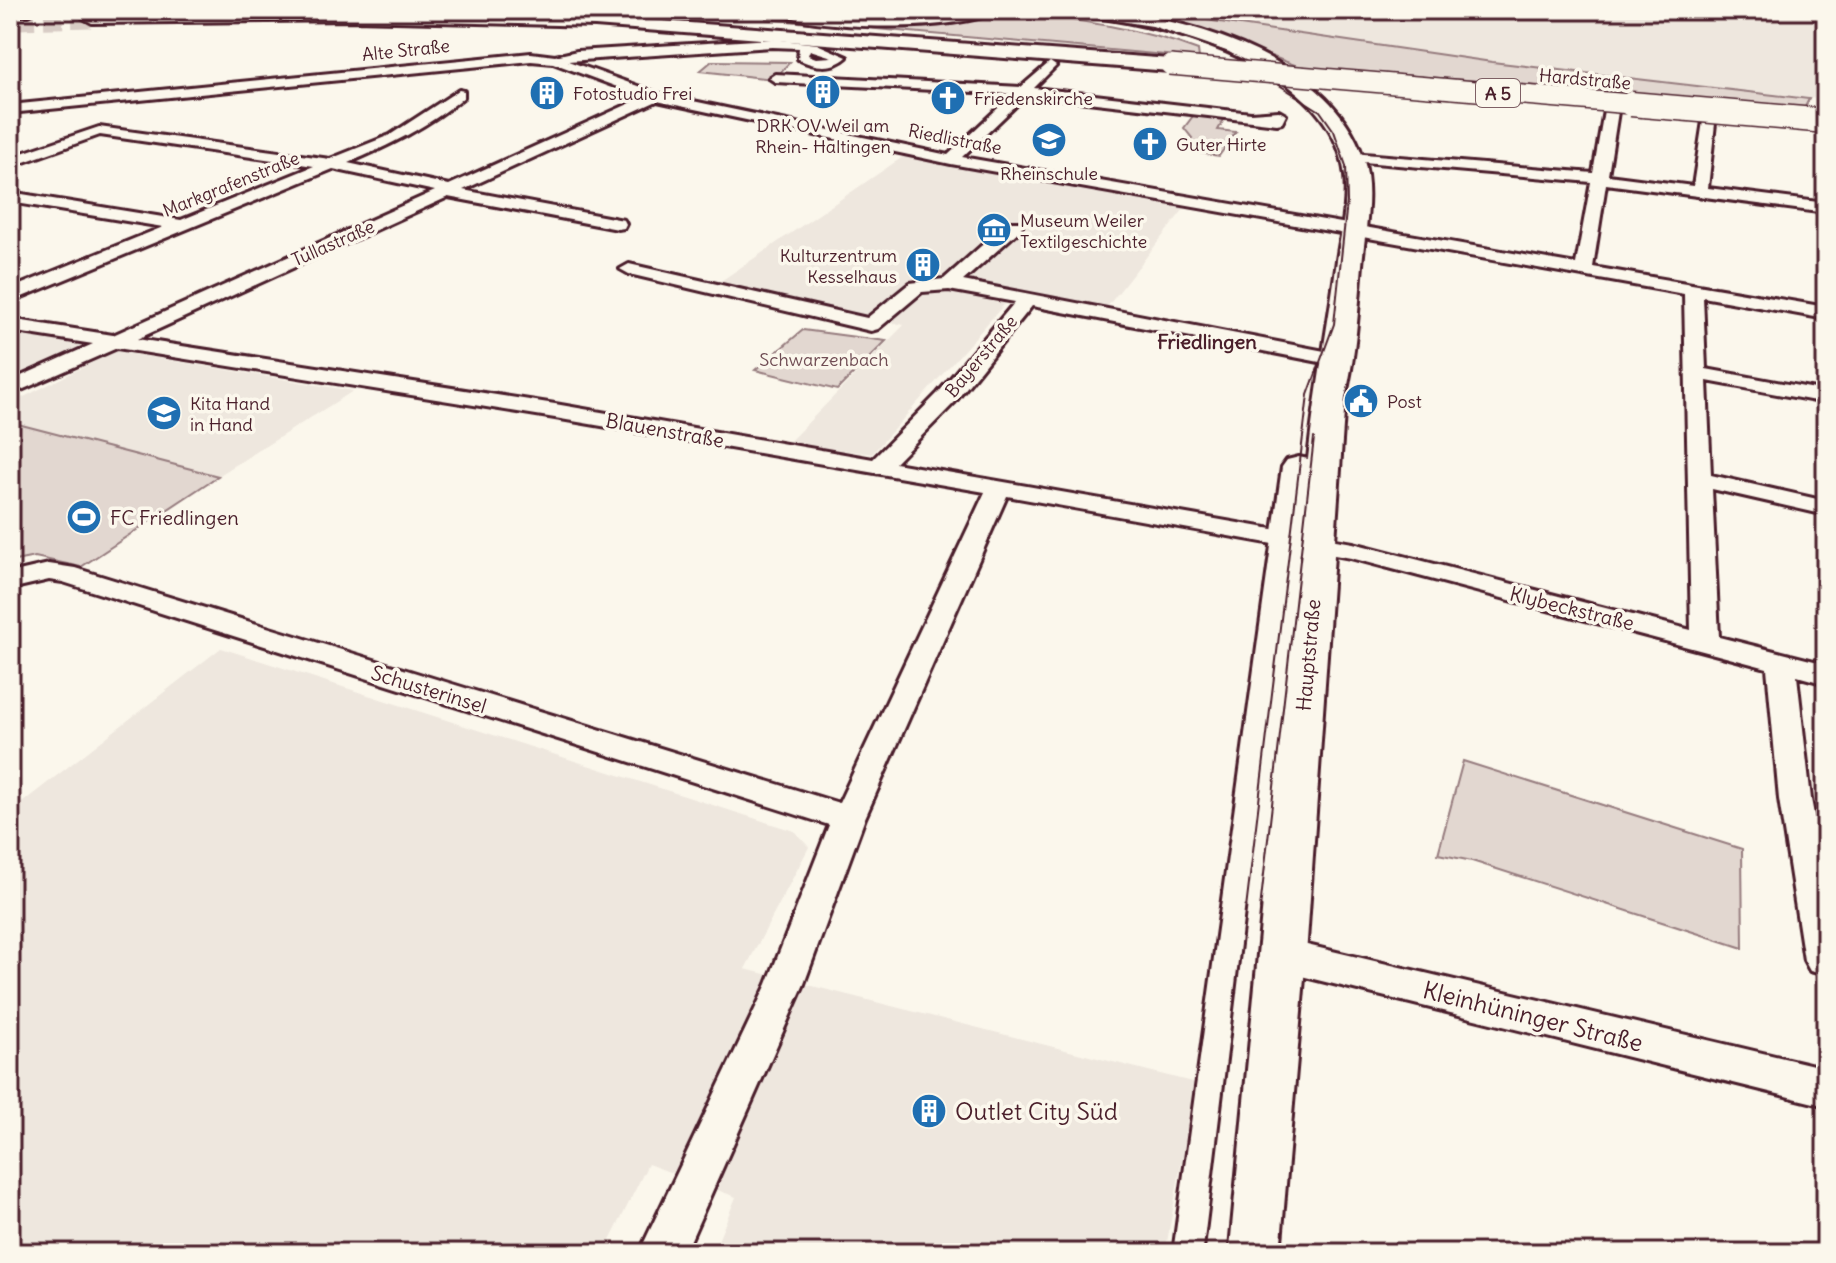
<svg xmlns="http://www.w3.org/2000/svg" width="1836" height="1263" font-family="Delius,sans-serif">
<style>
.built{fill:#eee7de}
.green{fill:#e2d7d0;stroke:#967b7e;stroke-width:2}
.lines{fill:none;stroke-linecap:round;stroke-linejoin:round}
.motorway-tunnel{stroke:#d8ccc5;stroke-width:19;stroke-dasharray:19 9;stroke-linecap:butt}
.minor-casing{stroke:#4a1f2b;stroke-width:6}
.secondary-casing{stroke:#4a1f2b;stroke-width:6}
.motorway-casing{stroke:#4a1f2b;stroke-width:6}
.minor{fill:#fbf7ec;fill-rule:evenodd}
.secondary{fill:#fbf7ec;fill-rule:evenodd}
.motorway{fill:#fbf7ec;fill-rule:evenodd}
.tram-far1{stroke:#4a1f2b;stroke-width:2}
.tram{stroke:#4a1f2b;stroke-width:3}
.motorway-bridge-far1-casing{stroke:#4a1f2b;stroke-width:22;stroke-linecap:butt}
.motorway-bridge-casing{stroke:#4a1f2b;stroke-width:27;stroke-linecap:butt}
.motorway-bridge-far1{stroke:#fbf7ec;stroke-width:19}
.motorway-bridge{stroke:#fbf7ec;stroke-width:24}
.labels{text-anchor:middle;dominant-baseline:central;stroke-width:7;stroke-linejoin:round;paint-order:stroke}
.far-street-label{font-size:18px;fill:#4a1f2b;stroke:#fbf7ec}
.far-poi-label{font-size:18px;fill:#4a1f2b;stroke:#fbf7ec;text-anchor:start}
.shield{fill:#fbf7ec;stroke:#7f6065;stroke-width:2}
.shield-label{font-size:18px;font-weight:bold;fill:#4a1f2b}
.far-park-label{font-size:18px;fill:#704d54;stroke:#fbf7ec}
.far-quarter-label{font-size:20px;font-weight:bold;fill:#4a1f2b;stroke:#fbf7ec}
.street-label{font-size:20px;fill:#4a1f2b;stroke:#fbf7ec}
.poi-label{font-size:20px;fill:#4a1f2b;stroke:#fbf7ec;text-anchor:start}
.near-street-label{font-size:24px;fill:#4a1f2b;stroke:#fbf7ec}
.near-poi-label{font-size:24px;fill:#4a1f2b;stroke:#fbf7ec;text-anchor:start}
</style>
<rect width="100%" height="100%" fill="#fbf7ec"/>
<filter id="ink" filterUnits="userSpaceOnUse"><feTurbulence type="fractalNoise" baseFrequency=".0125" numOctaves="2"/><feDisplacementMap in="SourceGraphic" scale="16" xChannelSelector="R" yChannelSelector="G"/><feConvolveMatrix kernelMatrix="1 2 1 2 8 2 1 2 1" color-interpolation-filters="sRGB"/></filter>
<g filter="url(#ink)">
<path class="built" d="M1137 10H1826V100L1492 62Z
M907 154 1187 205 1100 316 1009 299 872 454 788 443 904 325 715 285Z
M10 333 94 345 10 383Z
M115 351 353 391 218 476 10 422V404Z
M221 648 794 831 809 847 745 969 1196 1083 1165 1253H713L736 1197 648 1164 604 1253H10V812Z"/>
<path class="green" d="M787 10H972C932 29 831 19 787 10Z
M1107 10H1137L1492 62 1809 99 1805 107 1300 67 1196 28Z
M1011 12C1075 20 1138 27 1198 50L1199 58 765 19 918 26 956 24Z
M712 61 790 62 774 79 700 71Z
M1196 112 1226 116 1218 130 1236 132 1219 156 1180 150 1192 138 1184 128Z
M803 330 886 341 837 390 755 370Z
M10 422 218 476 81 567 35 557 10 562Z
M1463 761 1742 849 1743 948 1472 861 1438 854Z"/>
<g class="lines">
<path class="motorway-tunnel" d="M16 20 92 18"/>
<defs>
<path id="minor" d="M772 10 917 20 997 10C965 33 804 31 772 10Z
M772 39 817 44 847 57C833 70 814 67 798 59L799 48 772 47 568 61 660 94 948 155 1013 94 775 82 769 78 775 74 1021 87 1050 62 1056 66 1034 88 1251 113 1279 111 1286 115 1282 123 1277 124 1027 95 962 157 1576 264 1591 182 1352 161 1345 157 1352 153 1593 173 1606 99 1613 95 1620 99 1608 175 1693 186 1705 108 1717 105 1708 188 1826 203V213L1606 184 1593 267 1826 307V319L1703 297 1706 369 1826 391V403L1707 381 1711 475 1826 501V515L1712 489 1719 637 1826 664V684L1797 676 1811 799 1826 877V975L1810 971 1804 960 1779 799 1767 668 1351 558 1007 496 865 818 804 984 685 1253H639L767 984 829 825 63 582 49 580 10 589V573L49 564 75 568 839 803 985 492 555 418 117 348 10 395V381L93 344 10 331V319L113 335 435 191 333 169 10 302V289L163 227 10 202V192L181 220 314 166 100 135 10 167V157L99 127 330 159 390 135 459 90 464 91V97C428 127 390 145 348 163L449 185 644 97 553 63 531 61 10 113V105L531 53 555 56 577 51ZM810 50 832 57 816 58 808 55ZM657 101 951 164 1684 294 1691 630 1353 543 895 463 954 403 1032 306 1340 366 1350 360 1340 354 963 281 1020 230 1022 226 1020 222H1008L944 279 910 283 867 318 629 264 620 269 629 274 871 331 878 329 922 292 949 290 1015 302 938 393 873 459 555 404 137 339 448 197 618 229 624 228 626 224 624 220 618 219 463 190Z
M1269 936 1826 1068V1106L1269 968 1256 963 1251 952 1256 941Z"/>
<path id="secondary" d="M1075 10C1171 10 1329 54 1363 157 1374 192 1365 229 1362 265 1358 310 1356 354 1345 398L1306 955 1280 1253H1173L1282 467 1287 460 1299 457 1308 459C1315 393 1328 327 1337 260 1341 233 1348 204 1345 176 1332 66 1173 27 1083 15Z"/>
<path id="motorway" d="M10 10H38L29 15H10Z
M338 10 595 16 1170 59 1180 65 1170 71 595 26 354 20 92 23 83 18 92 13Z"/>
</defs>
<use href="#minor" class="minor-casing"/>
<use href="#secondary" class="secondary-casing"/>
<use href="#motorway" class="motorway-casing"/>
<use href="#minor" class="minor"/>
<use href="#secondary" class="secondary"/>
<use href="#motorway" class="motorway"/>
<path class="tram-far1" d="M1041 10 1152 27 1229 53 1320 111 1334 131 1346 166 1347 202 1334 324 1308 395 1246 909
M1260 909 1314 438"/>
<path class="tram" d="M1204 1253 1246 907
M1228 1253 1261 907"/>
<defs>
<path id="motorway-bridge-far1" d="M1170 65 1654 106"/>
<path id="motorway-bridge" d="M1631 104 1826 121"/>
</defs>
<use href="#motorway-bridge-far1" class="motorway-bridge-far1-casing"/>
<use href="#motorway-bridge" class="motorway-bridge-casing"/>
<use href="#motorway-bridge-far1" class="motorway-bridge-far1"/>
<use href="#motorway-bridge" class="motorway-bridge"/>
</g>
</g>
<defs>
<symbol id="building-disc" viewBox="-11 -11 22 22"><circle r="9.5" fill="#1f6fb2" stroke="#fbf7ec"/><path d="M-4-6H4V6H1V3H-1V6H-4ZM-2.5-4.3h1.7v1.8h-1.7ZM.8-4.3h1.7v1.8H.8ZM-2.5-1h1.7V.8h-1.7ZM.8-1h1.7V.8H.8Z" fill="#fff"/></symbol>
<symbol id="church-disc" viewBox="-11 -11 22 22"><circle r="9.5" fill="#1f6fb2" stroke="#fbf7ec"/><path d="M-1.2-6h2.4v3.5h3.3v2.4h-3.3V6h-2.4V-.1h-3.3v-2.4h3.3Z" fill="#fff"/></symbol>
<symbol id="school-disc" viewBox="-11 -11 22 22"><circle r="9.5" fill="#1f6fb2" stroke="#fbf7ec"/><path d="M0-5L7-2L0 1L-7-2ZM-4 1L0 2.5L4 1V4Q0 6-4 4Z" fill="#fff"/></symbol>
<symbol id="museum-disc" viewBox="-11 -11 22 22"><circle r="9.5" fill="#1f6fb2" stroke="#fbf7ec"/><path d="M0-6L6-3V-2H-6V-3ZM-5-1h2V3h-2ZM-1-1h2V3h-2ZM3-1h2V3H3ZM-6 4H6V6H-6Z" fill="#fff"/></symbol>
<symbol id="civic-disc" viewBox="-11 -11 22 22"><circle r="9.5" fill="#1f6fb2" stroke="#fbf7ec"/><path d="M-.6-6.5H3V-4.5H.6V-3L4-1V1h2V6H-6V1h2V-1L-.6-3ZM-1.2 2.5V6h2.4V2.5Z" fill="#fff"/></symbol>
<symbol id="stadium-disc" viewBox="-11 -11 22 22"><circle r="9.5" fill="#1f6fb2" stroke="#fbf7ec"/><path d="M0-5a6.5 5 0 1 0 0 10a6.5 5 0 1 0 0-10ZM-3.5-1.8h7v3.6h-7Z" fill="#fff"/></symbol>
</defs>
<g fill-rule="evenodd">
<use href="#building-disc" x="803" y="72" width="40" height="40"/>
<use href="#building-disc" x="527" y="73" width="40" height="40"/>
<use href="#church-disc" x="928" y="78" width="40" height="40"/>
<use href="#school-disc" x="1029" y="120" width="40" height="40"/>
<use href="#church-disc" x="1130" y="124" width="40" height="40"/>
<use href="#museum-disc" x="974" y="210" width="40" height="40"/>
<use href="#building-disc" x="903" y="245" width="40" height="40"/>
<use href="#civic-disc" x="1341" y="381" width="40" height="40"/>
<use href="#school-disc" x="144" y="393" width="40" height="40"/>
<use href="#stadium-disc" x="64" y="497" width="40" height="40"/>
<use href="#building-disc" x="909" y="1091" width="40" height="40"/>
</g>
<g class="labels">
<g class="far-street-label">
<text transform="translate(406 50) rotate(-6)">Alte Straße</text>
<text transform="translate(1585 79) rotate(5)">Hardstraße</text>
<text transform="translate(955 139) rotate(11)">Riedlistraße</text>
<text transform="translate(231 184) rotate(-22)">Markgrafenstraße</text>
<text transform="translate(333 243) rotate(-24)">Tullastraße</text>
<text transform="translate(981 356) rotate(-50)">Bayerstraße</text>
</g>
<g class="far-poi-label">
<text x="573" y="93">Fotostudio Frei</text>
<text x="974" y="98">Friedenskirche</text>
<text x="823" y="125" text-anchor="middle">DRK OV Weil am<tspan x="823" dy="21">Rhein- Haltingen</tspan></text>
<text x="1176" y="144">Guter Hirte</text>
<text x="1049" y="173" text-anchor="middle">Rheinschule</text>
<text x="1020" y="220">Museum Weiler<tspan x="1020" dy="21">Textilgeschichte</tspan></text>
<text x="897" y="255" text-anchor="end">Kulturzentrum<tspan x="897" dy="21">Kesselhaus</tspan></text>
<text x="1387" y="401">Post</text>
<text x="190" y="403">Kita Hand<tspan x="190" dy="21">in Hand</tspan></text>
</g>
<rect class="shield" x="1476" y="79" width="44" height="28" rx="6"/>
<g class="shield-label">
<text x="1498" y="93">A 5</text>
</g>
<g class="far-park-label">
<text x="824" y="359">Schwarzenbach</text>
</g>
<g class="far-quarter-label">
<text x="1207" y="341">Friedlingen</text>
</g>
<g class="street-label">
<text transform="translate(665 430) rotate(10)">Blauenstraße</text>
<text transform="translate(1572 608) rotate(14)">Klybeckstraße</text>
<text transform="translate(1308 655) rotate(-85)">Hauptstraße</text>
<text transform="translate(429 689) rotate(17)">Schusterinsel</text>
</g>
<g class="poi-label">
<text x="110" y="517">FC Friedlingen</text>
</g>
<g class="near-street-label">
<text transform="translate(1533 1016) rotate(14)">Kleinhüninger Straße</text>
</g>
<g class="near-poi-label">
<text x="955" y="1111">Outlet City Süd</text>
</g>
</g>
<rect width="1836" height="1263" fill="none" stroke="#fbf7ec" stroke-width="40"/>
<rect x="20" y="20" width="1796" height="1223" fill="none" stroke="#4a1f2b" stroke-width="3" filter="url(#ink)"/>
</svg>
